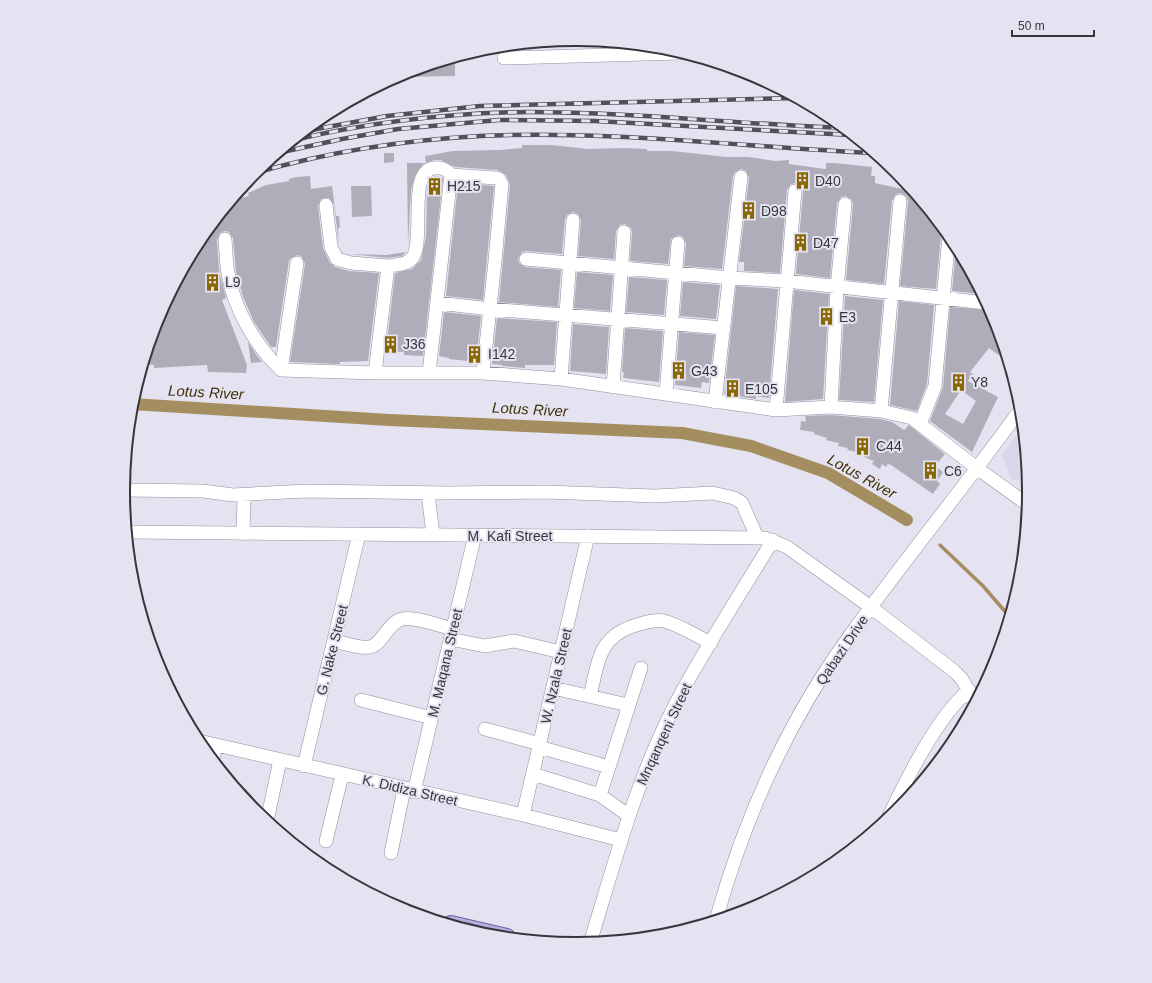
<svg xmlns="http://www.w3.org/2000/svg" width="1152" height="983" font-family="Arial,sans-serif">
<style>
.built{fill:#dad6eb}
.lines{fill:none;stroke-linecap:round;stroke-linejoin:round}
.stream{stroke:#a48e5f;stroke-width:3.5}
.canal{stroke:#a48e5f;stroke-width:12}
.building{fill:#b0adbb;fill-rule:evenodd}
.minor-casing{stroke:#918e9c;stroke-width:14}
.major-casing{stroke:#6e609a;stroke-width:18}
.minor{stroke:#fff;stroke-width:13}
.major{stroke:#b9ade1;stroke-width:16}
.rail-casing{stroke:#525159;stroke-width:4.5}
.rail{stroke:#e5e3f2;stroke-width:3;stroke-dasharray:9;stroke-linecap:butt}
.labels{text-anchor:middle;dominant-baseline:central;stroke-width:4;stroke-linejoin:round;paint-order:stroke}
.poi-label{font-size:14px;fill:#37363c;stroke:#e5e3f2;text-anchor:start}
.street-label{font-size:14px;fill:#37363c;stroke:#e5e3f2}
.water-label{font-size:15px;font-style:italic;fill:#413108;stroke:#e5e3f2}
.rim{fill:none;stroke:#37363c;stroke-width:2}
</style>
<rect width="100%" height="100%" fill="#e5e3f2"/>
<path class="built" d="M1022 428 1028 482 1011 479 1002 455Z"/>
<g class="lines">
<path class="stream" d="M940 545 983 586 1009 616"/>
<path class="canal" d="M132 404 389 420 682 433 751 446 828 473 907 520"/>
</g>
<path class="building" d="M437 63H455V76L399 77 403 73Z
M522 145H552L588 149 625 148 647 149V151H672L727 157H748L775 161 789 160V164L817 168 826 169V163H835L872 167 871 176H875V183L902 189 904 181 944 230 941 235 936 289 900 286 908 202 907 197 901 193 896 194 892 200 884 284 846 280 853 205 852 200 846 196 841 197 837 203 830 278 796 274 803 192 802 187 796 183 791 184 787 190 780 273 744 271V262H739L749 178 746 171 742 169 735 172 733 176 722 269 684 266 686 243 683 237 679 235 671 239 668 264 630 261 632 232 631 228 625 224 620 225 616 231 614 259 578 256 581 220 578 214 573 212 567 215 565 219 562 254 526 251 522 252 518 258 519 263 525 267 561 270 558 307 499 302 510 185 506 175 497 170 455 167 441 160H434L423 164 415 176 411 190 408 245 407 163H426L425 156 453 151 500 150 522 148Z
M384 153H394V162L384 163Z
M310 176 311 189 332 186 336 216H339L340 228H338L339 245 334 204 329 198 321 199 318 206 323 248 330 263 335 267 349 271 379 273 368 361 340 362V364H336L290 362 305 264 302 257 298 255 291 258 289 261 276 347H271L254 322 243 297 236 272 233 238 229 232 225 231 220 233 217 240 219 270 226 298 222 300 247 365 246 373 208 372 207 365 154 368V365L144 364 158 318 200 240 233 200 249 196 248 193 266 185 289 181V179L296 177Z
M437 176 443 178 423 356 404 355V352L386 351 395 273 412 269 421 260 426 236 427 192 429 183 432 178Z
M458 183 494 186 483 300 446 296Z
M351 186H371L372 216 352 217Z
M956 247 981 294 952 291Z
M406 252 402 256 388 258 350 254 386 255Z
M577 272 613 275 610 311 574 308Z
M629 277 667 280 664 315 626 312Z
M683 282 720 285 716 319 680 316Z
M736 286 778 289 769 398 756 396V399L724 394Z
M794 290 829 294 823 399 785 402Z
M845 296 883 300 874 402 839 400Z
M899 301 934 305 927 384 917 411 890 405Z
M950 307 990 310 994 319 1007 361 989 348 970 372 973 374 968 381 998 397 972 452 930 421 943 387ZM961 390 976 401 963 424 945 414Z
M444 312 481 316 476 362 449 359V358L439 356Z
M497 318 557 322 554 365H525V368L502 366V365L492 364Z
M573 324 609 327 606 374 570 371Z
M625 328 663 331 659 382 623 378 624 372H622Z
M679 332 715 335 709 383 702 382 701 388 675 385Z
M248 342 256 354 262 362 251 363Z
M831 415 880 419 892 422 904 430 909 425 945 454 935 466 943 472 937 481 940 484 933 494 891 465 888 464 886 467 882 464 880 469 872 464 874 461 857 454V452L847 450 848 448 838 446 839 443 826 440 827 438 814 434V432L800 430 801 421 806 422 805 416Z"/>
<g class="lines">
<defs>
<path id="minor" d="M504 58 680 53
M451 175 496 178 499 179 502 184 495 261 483 373
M326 205 331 247 337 259 351 263 388 266
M225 239C226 250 226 262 228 273 234 309 255 345 281 370L375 373H483L561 379 776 410 831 407 881 411 912 418 978 469 1027 504
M526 259 730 278 786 281 986 303
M438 303 490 309 724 328
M281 370 297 263
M375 373 388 266C396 265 408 265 413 257 425 237 407 169 435 168 442 167 446 169 451 175L429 373
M561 379 573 220
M613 387 624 232
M666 394 678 243
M715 402 741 177
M831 407 837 288 845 204
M776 410 795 191
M881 411 900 201
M920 424 935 386 949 236
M124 490 203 491 233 495 305 491 450 493 546 492 655 496 713 493 734 498 742 503 757 537
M428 493 433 535
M128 532 765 538 787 547 872 608 954 671 962 679 974 701
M243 534 244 495
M450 639 485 646 514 641 561 652
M334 641C345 643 359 649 370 647 383 644 386 624 402 619 414 616 440 626 453 629
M553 688 628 705
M590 696C599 660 598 635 640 624 647 622 656 619 664 621 680 625 696 636 711 643
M361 700 432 718
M485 729 540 744
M199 741 523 815 621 840
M539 747 609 767
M213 758 216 745
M304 766 359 534
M533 774 600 795 629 816
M414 792 475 535
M600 795 641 668
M523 815 588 536
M888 818C906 780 937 717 969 690
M267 821 280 760
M326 841 342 775
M391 853 404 789
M716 920C744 819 789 719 851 634 906 558 965 486 1020 410
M590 943C615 861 637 777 677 701 706 646 741 593 773 540"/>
<path id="major" d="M451 924 507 937"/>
</defs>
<use href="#minor" class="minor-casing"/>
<use href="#major" class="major-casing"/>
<use href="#minor" class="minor"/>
<use href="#major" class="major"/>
<defs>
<path id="rail" d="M306 131 387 116 480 106 796 98
M294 140C371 122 449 113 528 112 633 112 738 124 843 128
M278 153 342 139 398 129 499 120 595 121 851 135
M255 173C328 152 404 140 480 136 611 130 743 147 873 153"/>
</defs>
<use href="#rail" class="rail-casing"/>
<use href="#rail" class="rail"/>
</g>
<defs>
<symbol id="building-bare" viewBox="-9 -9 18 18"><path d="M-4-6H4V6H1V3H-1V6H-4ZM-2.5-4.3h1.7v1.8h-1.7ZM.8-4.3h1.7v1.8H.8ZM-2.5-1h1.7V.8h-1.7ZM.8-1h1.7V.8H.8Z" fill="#896704" stroke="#e5e3f2" stroke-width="2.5" paint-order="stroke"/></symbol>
</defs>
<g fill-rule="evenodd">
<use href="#building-bare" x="790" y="168" width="25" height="25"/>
<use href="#building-bare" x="422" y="174" width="25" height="25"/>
<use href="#building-bare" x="736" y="198" width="25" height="25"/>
<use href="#building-bare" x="788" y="230" width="25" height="25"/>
<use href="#building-bare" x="200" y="270" width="25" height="25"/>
<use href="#building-bare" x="814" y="304" width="25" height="25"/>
<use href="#building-bare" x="378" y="332" width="25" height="25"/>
<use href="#building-bare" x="462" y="342" width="25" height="25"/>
<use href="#building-bare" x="666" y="358" width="25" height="25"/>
<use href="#building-bare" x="946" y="370" width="25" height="25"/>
<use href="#building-bare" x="720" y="376" width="25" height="25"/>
<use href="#building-bare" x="850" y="434" width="25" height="25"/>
<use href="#building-bare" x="918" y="458" width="25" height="25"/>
</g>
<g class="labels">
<g class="poi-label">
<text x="815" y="181">D40</text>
<text x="447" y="186">H215</text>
<text x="761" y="211">D98</text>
<text x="813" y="243">D47</text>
<text x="225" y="282">L9</text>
<text x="839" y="317">E3</text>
<text x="403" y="344">J36</text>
<text x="488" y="354">I142</text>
<text x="691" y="371">G43</text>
<text x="971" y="382">Y8</text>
<text x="745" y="389">E105</text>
<text x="876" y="446">C44</text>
<text x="944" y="471">C6</text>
</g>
<g class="street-label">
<text x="510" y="536">M. Kafi Street</text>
<text transform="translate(332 650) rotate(-76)">G. Nake Street</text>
<text transform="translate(842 650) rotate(-56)">Qabazi Drive</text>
<text transform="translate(445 663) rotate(-77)">M. Maqana Street</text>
<text transform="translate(556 676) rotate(-77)">W. Nzala Street</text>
<text transform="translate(664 734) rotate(-65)">Mnqanqeni Street</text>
<text transform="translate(410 790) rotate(13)">K. Didiza Street</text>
</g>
<g class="water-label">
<text transform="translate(206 392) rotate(3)">Lotus River</text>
<text transform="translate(530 409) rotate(3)">Lotus River</text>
<text transform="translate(862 476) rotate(29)">Lotus River</text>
</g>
</g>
<path d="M0 0H1152V983H0ZM575 46H577A445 445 0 0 1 1022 491V492A445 445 0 0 1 577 937H575A445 445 0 0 1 130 492V491A445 445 0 0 1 575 46Z" fill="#e5e3f2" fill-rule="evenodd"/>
<path class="rim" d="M575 46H577A445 445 0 0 1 1022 491V492A445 445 0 0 1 577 937H575A445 445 0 0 1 130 492V491A445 445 0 0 1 575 46Z"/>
<path d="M1012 30v6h82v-6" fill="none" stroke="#37363c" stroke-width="2"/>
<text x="1018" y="30" font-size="12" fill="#37363c" stroke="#e5e3f2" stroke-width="3" paint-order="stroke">50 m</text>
</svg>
